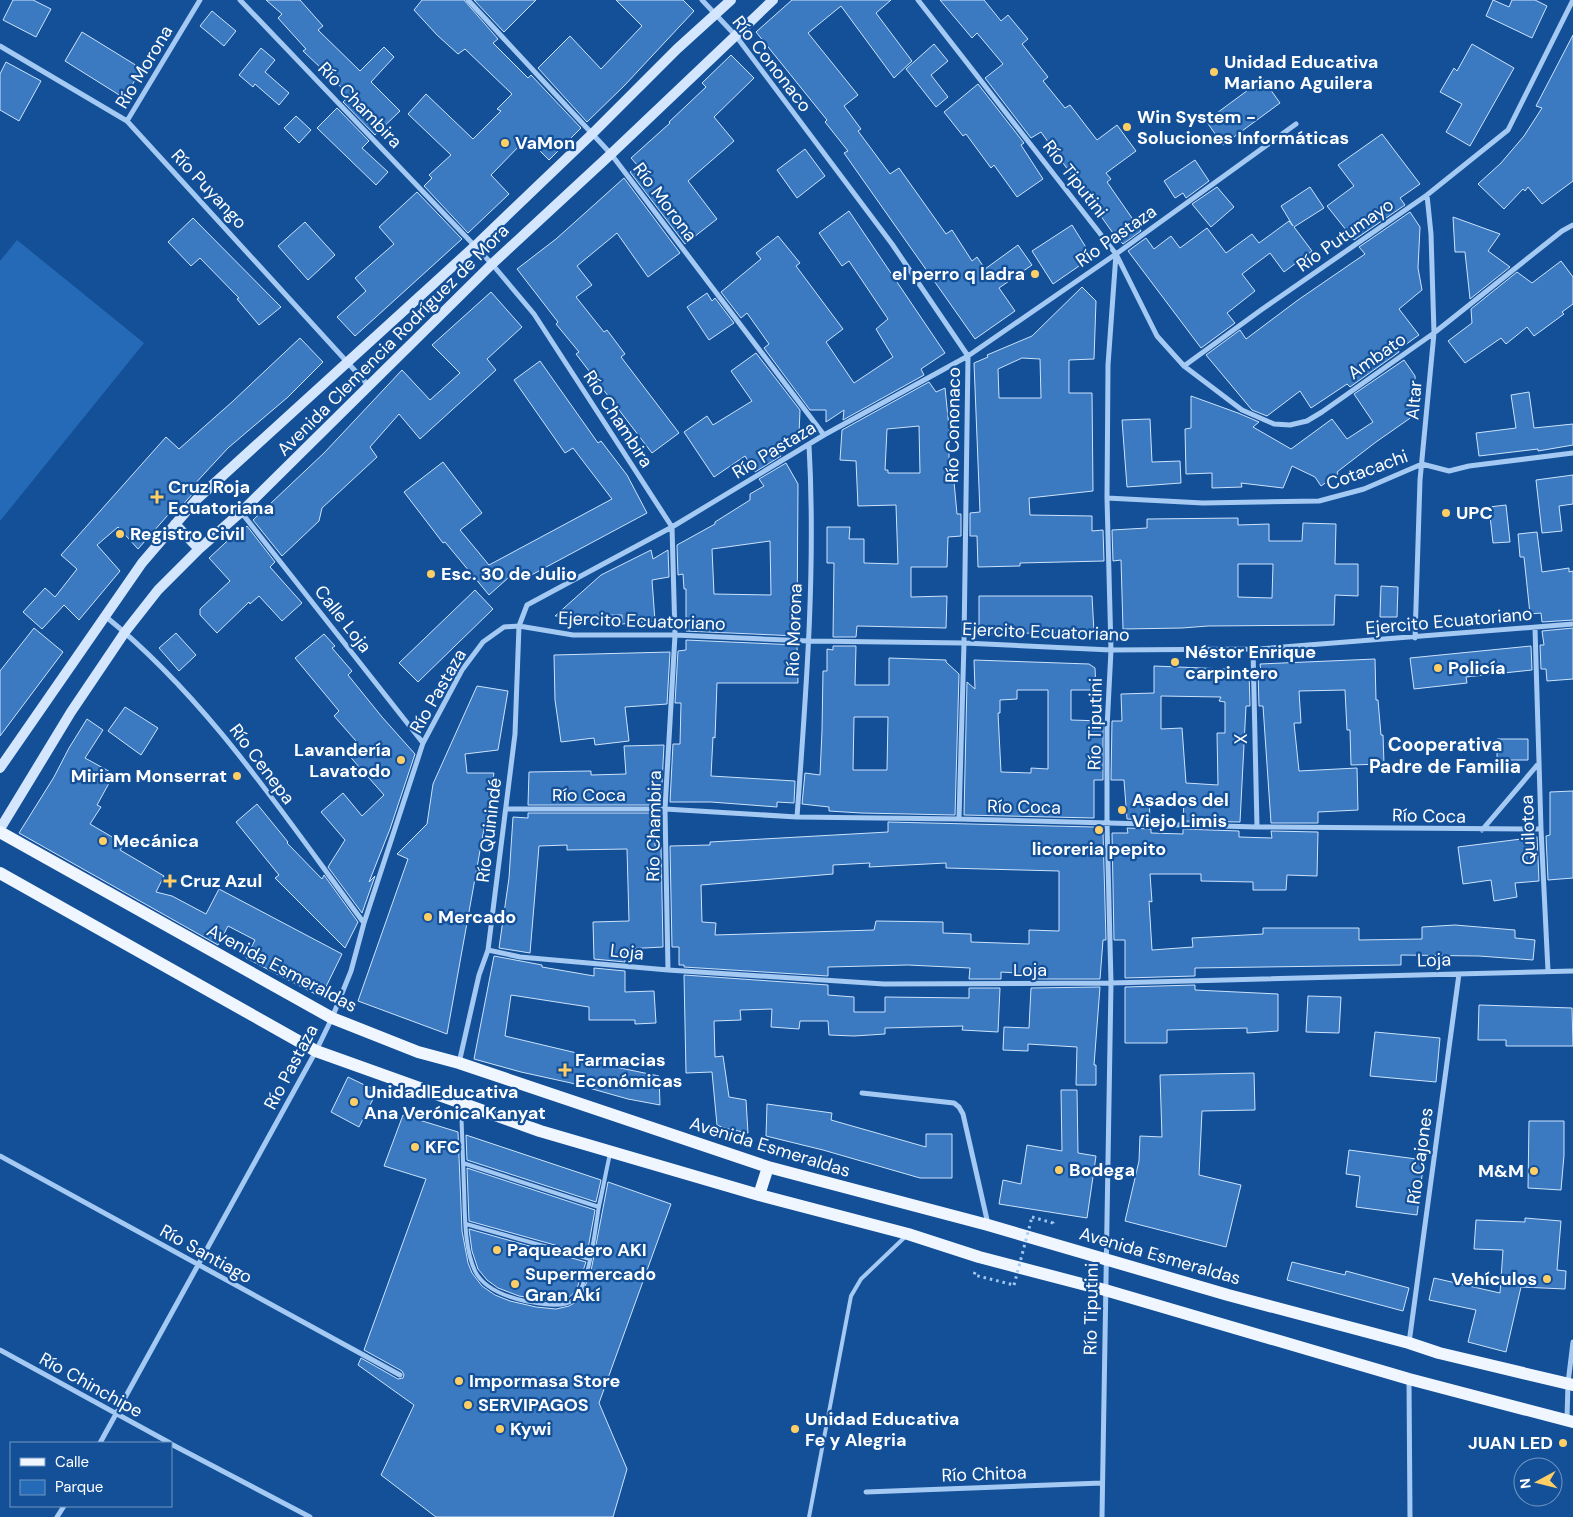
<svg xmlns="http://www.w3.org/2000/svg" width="1573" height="1517" font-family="'DM Sans',sans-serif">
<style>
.green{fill:#256ab6}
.building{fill:#3b79c0;stroke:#cce3fd;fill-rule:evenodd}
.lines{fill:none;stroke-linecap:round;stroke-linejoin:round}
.path{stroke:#a4c9f3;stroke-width:3;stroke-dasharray:2.5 4;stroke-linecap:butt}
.lane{stroke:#a4c9f3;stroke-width:4}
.street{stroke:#a4c9f3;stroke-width:5}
.secondary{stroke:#d3e6fd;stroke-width:10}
.primary{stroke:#f0f6ff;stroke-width:12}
.path-bridge{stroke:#a4c9f3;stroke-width:3;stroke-dasharray:2.5 4;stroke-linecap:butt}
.poi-dot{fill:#ffcf66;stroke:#135098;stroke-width:2}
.labels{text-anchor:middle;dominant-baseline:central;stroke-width:4.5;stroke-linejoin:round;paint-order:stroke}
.poi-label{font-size:18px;font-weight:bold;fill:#fff;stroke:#135098;text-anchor:start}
.street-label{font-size:18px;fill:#fff;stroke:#135098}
.neighbourhood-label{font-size:19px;font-weight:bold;fill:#fff;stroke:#135098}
</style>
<rect width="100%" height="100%" fill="#135098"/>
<path class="green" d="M17 240 144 343 0 521V261Z"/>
<path class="building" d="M13 0H33L51 9 36 37 3 20Z
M266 0H300L323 26 318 30 360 71 384 47 394 57 371 82 400 111 375 135 343 102 347 98 341 91 343 89 303 51 306 49 278 18 282 14Z
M422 0H464L498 39 493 43 528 78 531 75 581 128 549 160 527 138 491 175 509 194 468 233 424 186 432 178 429 175 451 155 408 114 426 94 473 139 501 111 497 109 512 94 465 49 458 54 437 35 414 10Z
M474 0H536L504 32Z
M616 0H683L694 11 624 86 587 122 538 68 570 36 601 69 642 26Z
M792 0H891L876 13 912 61 894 78 841 6 808 33 858 95 844 106 861 129 858 131 890 174 899 168 946 234 952 230 972 261 977 257 985 269 1018 245 1032 265 999 288 1015 311 975 339 844 153 848 151 825 122 827 120 756 32Z
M940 0H984L1001 21 1008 15 1028 39 1022 44 1048 77 1043 81 1065 108 1070 105 1097 140 1117 125 1136 151 1106 173 1111 179 1107 182 1141 231 1123 244 1121 242 1120 243 1041 132 1031 138 985 78 1003 64 977 33 972 38Z
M1493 0 1509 7 1512 0H1535L1547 6 1532 38 1486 16Z
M212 11 236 31 224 46 200 26Z
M82 32 142 69 124 98 65 61Z
M1573 35V181L1542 204 1528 187 1525 191 1523 189 1504 209 1478 184 1501 163 1524 136 1542 108 1536 106Z
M934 44 948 61 931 75 948 97 936 107 906 69Z
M1472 44 1514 68 1470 146 1446 132 1462 104 1440 92 1454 68 1457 71Z
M261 48 275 60 265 72 289 93 279 105 255 84 253 87 239 75Z
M731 55 754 78 714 117 734 141 688 181 717 219 685 244 630 172 638 166 631 158 670 123 669 122 706 87 702 83Z
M6 62 41 81 19 121 0 110V74Z
M1263 79 1280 103 1223 145 1206 121Z
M978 84 1024 143 1021 145 1043 179 1017 197 994 165 991 168 966 134 963 136 944 112Z
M337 108 369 141 362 148 388 172 376 185 317 128Z
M296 116 311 130 299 143 284 128Z
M1382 134 1420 184 1400 198 1405 205 1354 240 1327 206 1354 186 1338 165Z
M805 149 825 176 797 198 777 170Z
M1195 160 1209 181 1186 198 1183 193 1175 198 1164 181Z
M624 178 680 253 648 277 617 233 577 266 592 285 576 297 604 332 607 330 625 354 621 357 679 433 652 453 576 354 579 352 556 324 558 322 517 269 556 239Z
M1217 187 1234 207 1211 227 1192 204Z
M1310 187 1324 208 1294 227 1312 251 1284 272 1270 253 1242 274 1255 291 1227 313 1235 323 1201 348 1128 251 1146 238 1154 249 1171 236 1180 248 1207 228 1226 253 1252 234 1259 243 1289 221 1293 226 1281 206Z
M417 192 462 239 355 336 337 317 366 291 355 278 394 244 379 227Z
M849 211 945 353 921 369 924 375 843 420 844 410 826 422V410H810L764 348 769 344 747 313 741 318 721 292 761 259 756 253 778 236 800 263 796 266 843 329 826 342 854 383 893 357 876 329 888 319 849 261 842 266 819 233Z
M1410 212 1420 227 1418 268 1422 290 1399 309 1419 335 1398 350 1399 352 1350 387 1347 384 1311 408 1300 391 1267 416 1252 410 1206 355 1240 330 1246 339 1298 300 1365 254 1359 247Z
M1453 217 1500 234 1488 251 1510 267 1470 299 1465 252H1455Z
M193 218 281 307 259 325 237 299 239 298 200 258 191 266 168 242Z
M305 222 335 255 308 280 278 246Z
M1072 225 1092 257 1053 284 1032 251Z
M1561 261 1573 277V304L1562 312 1564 314 1534 336 1527 327 1506 344 1501 338 1465 363 1448 341 1472 323 1471 309 1517 272 1532 283Z
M1082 287 1096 301 1094 359 1069 360V393H1092L1093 491 1029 498 1030 515 1092 516V531L1103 530 1104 561 1020 563V566L978 567 977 536H970V513L980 512 974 363 988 357 987 355 1032 336ZM1022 358 1040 359 1041 398H999L998 369Z
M491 292 522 327 487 359 496 370 420 439 399 414 370 447 377 457 322 508 319 521 282 556 253 520 324 453 402 370 430 400 460 373 432 345Z
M707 293 712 301 715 298 734 323 709 340 687 307Z
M300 338 323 362 288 397 228 448 191 488 195 491 178 510 175 507 138 549 118 527 97 545 120 571 79 620 64 605 42 629 23 612 45 588 55 597 77 569 61 555 166 437 179 449 232 402Z
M756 353 800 410 799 434 776 448 781 456 755 472 745 456 714 477 684 432 707 416 713 425 752 401 731 371Z
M1404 360 1415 376 1416 414 1376 442 1337 472 1338 474 1321 486 1315 477 1292 466 1283 488 1241 483 1242 487 1212 488V473L1186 474 1185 429 1191 428V396L1238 413 1259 422 1253 427 1291 449 1332 419 1347 439 1373 422 1354 394Z
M540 361 598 443 601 441 627 475 647 513 522 580 517 570 489 595 445 542 443 543 404 492 443 462 482 513 460 530 489 565 612 499 573 448 565 453 514 380Z
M929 382 936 392 945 388 949 427V471H953L957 514H961V536L948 537 947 567H911V597L947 596 946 628 857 626 856 637H833L834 563H827V527H850L849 539H864V563L898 564 896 505 858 506 856 461 840 460 842 430ZM919 426 920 473H888V470H885L887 429Z
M1529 392 1534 428 1573 424V445L1538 451V449L1479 456 1476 433 1516 428 1511 395Z
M1150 419 1152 462 1180 461 1181 483 1127 487 1122 420Z
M786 463 798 484 797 636 686 631V589H684L683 574 678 575 677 545 715 524V522L750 500V494L764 486 759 479ZM770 541 771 595 714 594 712 549Z
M1573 475V504L1559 506 1562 531 1542 533 1536 480Z
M1506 505 1510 542 1493 543 1489 507Z
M1238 518V525L1269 524V541H1302L1303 523 1336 524 1335 564H1358V596L1335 595 1334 625 1208 626 1182 628 1123 629 1121 560 1113 561 1112 530 1147 528V519ZM1238 564H1273L1272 598 1238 597Z
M247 526 275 562 270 567 302 603 282 621 259 596 250 604 249 602 217 633 200 615V609L230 581 209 558 238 531 240 533Z
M1537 532 1542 572 1569 568V572L1573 571V620L1542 622 1541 613 1530 614 1524 557H1520L1518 534Z
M651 550 653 559 668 550 669 577 652 580 655 621 622 624V615L555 616 601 575Z
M1381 586 1398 587 1397 617H1380Z
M475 590 493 609 418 682 399 663Z
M979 596H1092L1094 632 979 634Z
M34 628 63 652 0 736V671Z
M1573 628V679L1547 681 1546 669H1541L1540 645H1544L1542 631Z
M176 633 196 655 179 671 159 648Z
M324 634 335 646 332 648 352 671 348 675 382 717 415 754 390 829 369 882 375 876 362 913 328 867 345 840 321 812 343 793 362 816 384 795 345 751 356 741 334 716 339 711 295 658Z
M686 640 797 645 798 683H717L715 738 713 737 711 776 795 781 794 803 777 802V807L711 802H670L673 744H680L681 703H675L678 651 686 650Z
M833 646H856L855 685H889V658L946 660V662L959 674 955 815 861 813 829 811V807L802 804 805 773 820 775 822 731 823 671H827V649L833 650ZM854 717H888L887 770H853Z
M1531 646 1532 670 1466 677 1467 683 1414 689 1410 658Z
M670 652 667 704 625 707 629 741 595 745 594 738 561 742 555 700 554 655Z
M1375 659 1376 700H1378L1381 735H1383L1384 764 1351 765 1350 730H1347L1345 690 1299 691 1301 723H1294L1299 771 1357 768 1358 810 1318 812V823H1271L1263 706H1259L1258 670 1261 671 1260 664Z
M974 660 1089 664 1095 668 1096 690H1071V720L1103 721V780H1094V818L964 815 967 682 975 689ZM1017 690H1048V769L1031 768V773L1001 772 998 713H1000V700L1017 699Z
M1154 666 1249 670 1250 706H1246L1240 822 1183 821 1184 799 1149 798 1150 820 1127 819 1124 780H1111L1112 721H1122L1121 694 1154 693ZM1161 696 1221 697 1219 701 1225 702V733H1217L1218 785 1186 783 1182 728 1161 729Z
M477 686 508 691 498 750 465 754 467 773H494L447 1034 358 1001 408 859 397 854 427 824 433 784Z
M125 707 158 728 141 755 108 731Z
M87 719 103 730 85 758 114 774 97 805 101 807 90 824 124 844 120 850 164 876 156 892 172 896 206 914 219 889 342 954 321 997 246 958 255 940 228 926 218 945 19 833 54 777 69 748Z
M1497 739H1528V760H1497Z
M664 745 661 802H653V805H528L529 772 591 771V775L626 774 624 746Z
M1573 791V878L1548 880 1546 836 1550 835V792Z
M257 804 288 842 287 843 322 879 324 875 358 922 345 948 275 878 279 875 236 822Z
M528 813H654L655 846H661L663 947 625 949V962L594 959 593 922 629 921 627 849 567 850V845L539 846 530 953 499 948 509 878 513 817 528 818Z
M888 822 1094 827 1096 832H1103L1106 940H1103L1100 979H1032V974L1001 972V979H969L970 968 908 965 828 967V976L684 967V965H679V947H672L670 846 710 845V842L888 832ZM870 863 869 867 946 863V868L1059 871V931L1029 930V944L971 942V934L943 933V922L876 921 874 930 715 935 716 923 702 922 701 885 833 874V865Z
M1127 828 1151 829V833L1183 834V829L1239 831V837L1272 838 1271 831 1318 832 1317 876 1287 875 1286 890H1253V882L1201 881V874H1150L1152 902 1149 901 1152 950 1193 947 1192 938 1263 934V928H1359V940L1422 939V927L1455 925 1515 930V938L1535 940 1533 960 1479 956 1401 955V965L1195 968V976L1125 978V940H1114L1112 833H1128Z
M1537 837 1539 881 1515 883 1517 897 1494 901 1491 880 1463 884 1458 847Z
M494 956 542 965V967L594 976V968L625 971V992L654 991 656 1023 635 1024V1020H589V1007L511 995 505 1036 602 1059 601 1064 659 1076 660 1105 628 1099 571 1083 521 1072 474 1059Z
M684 975 828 985V995L854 997V1012H885V997L969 998V988H1000L998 1032 962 1030 963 1026 885 1028V1034L854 1036 829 1035 828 1021H800L799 1029 771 1027 772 1009 740 1010 741 1020 714 1021 715 1057 723 1056 729 1097 746 1100 748 1133 724 1128 717 1125 712 1072 686 1073Z
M1195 985V990L1278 994V1031L1247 1033V1028L1167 1030V1043H1125V987Z
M1100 987 1094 1065H1096V1085H1076L1077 1047 1028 1044V1051L1003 1050 1004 1027 1029 1028 1031 988Z
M1308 996 1341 997 1339 1033 1306 1032Z
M1479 1005 1572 1008 1573 1046H1506V1040H1478Z
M1375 1032 1440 1038 1436 1082 1370 1076Z
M1254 1073 1255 1110 1202 1111 1199 1175 1241 1185 1226 1247 1125 1221 1139 1161 1140 1136 1162 1137 1160 1075Z
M348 1077 377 1091 359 1127 331 1112Z
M1061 1090H1077L1078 1153 1096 1156 1087 1218 999 1204 1003 1180 1021 1184 1027 1145 1062 1151Z
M767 1104 832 1113 831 1120 926 1147V1134H952V1178H920L823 1150 766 1136Z
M403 1115 458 1132 462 1231 468 1263 472 1273 482 1286 495 1295 510 1301 536 1307 556 1309 569 1306 576 1302 582 1294 591 1271 608 1182 671 1204 599 1403 627 1469 613 1517H436L381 1475 414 1405 358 1365 361 1358 398 1379 403 1378 404 1375 402 1371 364 1350 426 1179 384 1166Z
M1529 1121H1564V1155L1561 1190 1528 1188Z
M466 1135 601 1180 596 1202 467 1160Z
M1349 1150 1424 1160 1417 1215 1356 1207 1360 1176 1346 1174Z
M467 1168 595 1210 587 1254 469 1221Z
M1525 1218 1561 1221 1557 1270 1566 1271 1565 1289 1521 1287 1506 1352 1468 1342 1476 1310 1429 1300 1434 1278 1500 1293 1503 1250 1474 1249 1476 1220 1525 1222Z
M469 1229 586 1262 576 1291 567 1299 550 1301 519 1296 498 1288 487 1280 478 1269 472 1251Z
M1292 1262 1345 1275 1346 1271 1409 1288 1403 1311 1287 1280Z"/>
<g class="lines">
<path class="path" d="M1032 1217 1053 1223 1052 1227
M975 1272 974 1275 1014 1285"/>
<path class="lane" d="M461 1105C462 1133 463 1161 464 1188 465 1213 464 1248 475 1271 484 1289 507 1297 525 1301 538 1303 562 1309 573 1300 590 1286 595 1228 599 1206 603 1189 606 1171 610 1154
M463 1163 599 1207
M466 1224 590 1259
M809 1517 851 1296 861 1279 905 1237"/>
<path class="street" d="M240 0 492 264 534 314 672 527 675 635 665 809 668 970
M468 0 611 154 824 435
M702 0 736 36 892 244 968 356 964 643 959 819
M918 0 1116 254 1157 336 1184 366 1242 410 1274 424 1290 425 1307 421 1322 412 1434 333 1562 231 1573 225
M0 46 127 121 369 386
M127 121 200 0
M1184 366 1261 310 1427 195 1508 130 1573 0
M1107 498 1203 503 1319 501 1364 489 1422 464 1449 471 1469 466 1573 453
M241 512 423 743
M105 616C210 701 284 816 364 923
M1535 628 1541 829 1548 971
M1415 638 1420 480 1434 333 1431 234 1427 195
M1253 649 1257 827
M506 809H665L797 817 959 819 1257 827 1541 829
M797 817C806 693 816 569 809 445
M1482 830 1539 763
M488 950 520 957 668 970 884 984 1111 983 1573 971
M459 1063 479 975 488 950 515 734 519 626 573 635H675L809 641 964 643 1111 650 1258 649 1573 624
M862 1093 954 1103 959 1107 963 1114 988 1224
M0 1156 400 1375
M1409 1343 1459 974
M0 1350 170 1443
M1409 1380 1410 1517
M1567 1419 1568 1383 1573 1342
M100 1443 316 1051 332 1018 351 971 364 923 423 743 462 670 483 642 504 627 519 626 527 605 672 527 824 435 968 356 1116 254 1296 124
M171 1444 310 1517
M866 1492 1102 1483
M57 1517 64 1506
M1102 1517 1111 983 1107 823V728L1111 650 1107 498 1108 365 1116 254"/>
<path class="secondary" d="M175 524 199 549
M0 768 142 563 196 500 475 246 593 133 677 49 731 0
M0 829 71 712 125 632 158 590 199 549 241 512 492 264 611 154 773 0"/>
<path class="primary" d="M0 832 332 1018 418 1052 459 1063 768 1167 988 1225 1228 1295 1409 1343 1439 1353 1573 1385
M0 873 316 1051 540 1131 759 1195 908 1234 979 1257 1105 1290 1409 1379 1573 1422
M759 1195 768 1167"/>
<path class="path-bridge" d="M1014 1285 1032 1217"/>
</g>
<g class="poi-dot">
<circle cx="1214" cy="72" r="5"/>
<circle cx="1127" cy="127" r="5"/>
<circle cx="505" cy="143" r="5"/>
<circle cx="1035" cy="274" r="5"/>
<path d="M154.5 489.5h5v5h5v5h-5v5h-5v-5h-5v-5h5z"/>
<circle cx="1446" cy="513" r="5"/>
<circle cx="120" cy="534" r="5"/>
<circle cx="431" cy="574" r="5"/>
<circle cx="1175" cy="662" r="5"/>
<circle cx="1438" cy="668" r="5"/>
<circle cx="401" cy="760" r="5"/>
<circle cx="237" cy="776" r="5"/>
<circle cx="1122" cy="810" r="5"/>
<circle cx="1099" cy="830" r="5"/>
<circle cx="103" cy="841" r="5"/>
<path d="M167.5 873.5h5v5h5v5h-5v5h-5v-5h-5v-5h5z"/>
<circle cx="428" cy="917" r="5"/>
<path d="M562.5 1062.5h5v5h5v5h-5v5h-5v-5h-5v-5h5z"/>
<circle cx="354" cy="1102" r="5"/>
<circle cx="415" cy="1147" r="5"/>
<circle cx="1059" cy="1170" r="5"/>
<circle cx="1534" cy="1171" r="5"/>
<circle cx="497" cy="1250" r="5"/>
<circle cx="1547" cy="1279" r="5"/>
<circle cx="515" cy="1284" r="5"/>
<circle cx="459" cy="1381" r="5"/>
<circle cx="468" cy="1405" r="5"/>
<circle cx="500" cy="1429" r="5"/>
<circle cx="795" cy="1429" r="5"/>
<circle cx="1563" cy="1443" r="5"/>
</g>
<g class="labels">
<g class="poi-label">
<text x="1224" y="62">Unidad Educativa<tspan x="1224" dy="21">Mariano Aguilera</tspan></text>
<text x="1137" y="117">Win System -<tspan x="1137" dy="21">Soluciones Informáticas</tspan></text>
<text x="515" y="143">VaMon</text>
<text x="1025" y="274" text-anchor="end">el perro q ladra</text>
<text x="168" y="487">Cruz Roja<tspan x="168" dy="21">Ecuatoriana</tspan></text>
<text x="1456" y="513">UPC</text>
<text x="130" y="534">Registro Civil</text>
<text x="441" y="574">Esc. 30 de Julio</text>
<text x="1185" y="652">Néstor Enrique<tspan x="1185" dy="21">carpintero</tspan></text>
<text x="1448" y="668">Policía</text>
<text x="391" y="750" text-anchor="end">Lavandería<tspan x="391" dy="21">Lavatodo</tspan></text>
<text x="227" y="776" text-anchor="end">Miriam Monserrat</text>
<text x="1132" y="800">Asados del<tspan x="1132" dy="21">Viejo Limis</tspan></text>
<text x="113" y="841">Mecánica</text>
<text x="1099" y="849" text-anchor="middle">licoreria pepito</text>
<text x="180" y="881">Cruz Azul</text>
<text x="438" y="917">Mercado</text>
<text x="575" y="1060">Farmacias<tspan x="575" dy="21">Económicas</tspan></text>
<text x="364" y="1092">Unidad Educativa<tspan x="364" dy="21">Ana Verónica Kanyat</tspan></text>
<text x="425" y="1147">KFC</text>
<text x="1069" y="1170">Bodega</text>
<text x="1524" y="1171" text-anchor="end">M&amp;M</text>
<text x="507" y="1250">Paqueadero AKI</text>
<text x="525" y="1274">Supermercado<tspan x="525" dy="21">Gran Akí</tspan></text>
<text x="1537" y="1279" text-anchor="end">Vehículos</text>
<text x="469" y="1381">Impormasa Store</text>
<text x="478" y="1405">SERVIPAGOS</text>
<text x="805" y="1419">Unidad Educativa<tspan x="805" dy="21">Fe y Alegria</tspan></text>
<text x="510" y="1429">Kywi</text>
<text x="1553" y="1443" text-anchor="end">JUAN LED</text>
</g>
<g class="street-label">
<text transform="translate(772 64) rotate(52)">Río Cononaco</text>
<text transform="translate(144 67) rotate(-59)">Río Morona</text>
<text transform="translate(360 105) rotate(46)">Río Chambira</text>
<text transform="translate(1075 179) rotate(52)">Río Tiputini</text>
<text transform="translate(209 189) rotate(47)">Río Puyango</text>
<text transform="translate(665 202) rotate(53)">Río Morona</text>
<text transform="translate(1345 235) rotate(-35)">Río Putumayo</text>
<text transform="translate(1116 236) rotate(-35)">Río Pastaza</text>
<text transform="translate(393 340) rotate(-45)">Avenida Clemencia Rodríguez de Mora</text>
<text transform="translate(1377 356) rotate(-35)">Ambato</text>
<text transform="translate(1414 400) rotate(-85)">Altar</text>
<text transform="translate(618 419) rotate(57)">Río Chambira</text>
<text transform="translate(953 425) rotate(-89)">Río Cononaco</text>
<text transform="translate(774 450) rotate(-31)">Río Pastaza</text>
<text transform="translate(1367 470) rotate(-20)">Cotacachi</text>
<text transform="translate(343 619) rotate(52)">Calle Loja</text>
<text transform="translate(642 621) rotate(2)">Ejercito Ecuatoriano</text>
<text transform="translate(1449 621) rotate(-5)">Ejercito Ecuatoriano</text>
<text transform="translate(794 630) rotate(-88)">Río Morona</text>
<text transform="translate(1046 632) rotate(2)">Ejercito Ecuatoriano</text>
<text transform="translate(438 691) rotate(-60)">Río Pastaza</text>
<text transform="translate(1095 724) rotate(-89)">Río Tiputini</text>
<text transform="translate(1241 739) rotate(-91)">X</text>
<text transform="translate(262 764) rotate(53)">Río Cenepa</text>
<text x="589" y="795">Río Coca</text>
<text transform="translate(1024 807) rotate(1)">Río Coca</text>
<text transform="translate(1429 816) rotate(1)">Río Coca</text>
<text transform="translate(654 826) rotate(-89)">Río Chambira</text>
<text transform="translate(489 830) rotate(-83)">Río Quinindé</text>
<text transform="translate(1528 830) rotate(-92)">Quilotoa</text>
<text transform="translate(627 952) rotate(6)">Loja</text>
<text transform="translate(1434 960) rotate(-2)">Loja</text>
<text transform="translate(282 968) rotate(28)">Avenida Esmeraldas</text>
<text x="1030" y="970">Loja</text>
<text transform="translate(291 1067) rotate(-62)">Río Pastaza</text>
<text transform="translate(770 1147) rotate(17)">Avenida Esmeraldas</text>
<text transform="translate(1420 1156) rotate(-82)">Río Cajones</text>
<text transform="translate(206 1254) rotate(29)">Río Santiago</text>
<text transform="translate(1160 1256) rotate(16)">Avenida Esmeraldas</text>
<text transform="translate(1091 1309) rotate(-89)">Río Tiputini</text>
<text transform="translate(91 1385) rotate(29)">Río Chinchipe</text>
<text transform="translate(984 1474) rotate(-2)">Río Chitoa</text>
</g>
<g class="neighbourhood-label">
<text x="1445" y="744">Cooperativa<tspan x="1445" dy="22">Padre de Familia</tspan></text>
</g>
</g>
<rect x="10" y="1442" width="162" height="65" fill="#135098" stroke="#7196c1"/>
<rect x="20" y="1458" width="25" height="8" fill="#f0f6ff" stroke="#7196c1"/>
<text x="55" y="1467" font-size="15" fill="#ffffff">Calle</text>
<rect x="20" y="1480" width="25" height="15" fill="#256ab6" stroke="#7196c1"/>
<text x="55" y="1492" font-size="15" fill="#ffffff">Parque</text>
<g transform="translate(1538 1482) rotate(263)"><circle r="24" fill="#135098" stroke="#7196c1"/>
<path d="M0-4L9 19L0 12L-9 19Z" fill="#ffcf66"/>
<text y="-8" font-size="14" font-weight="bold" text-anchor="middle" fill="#ffffff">N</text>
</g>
</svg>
